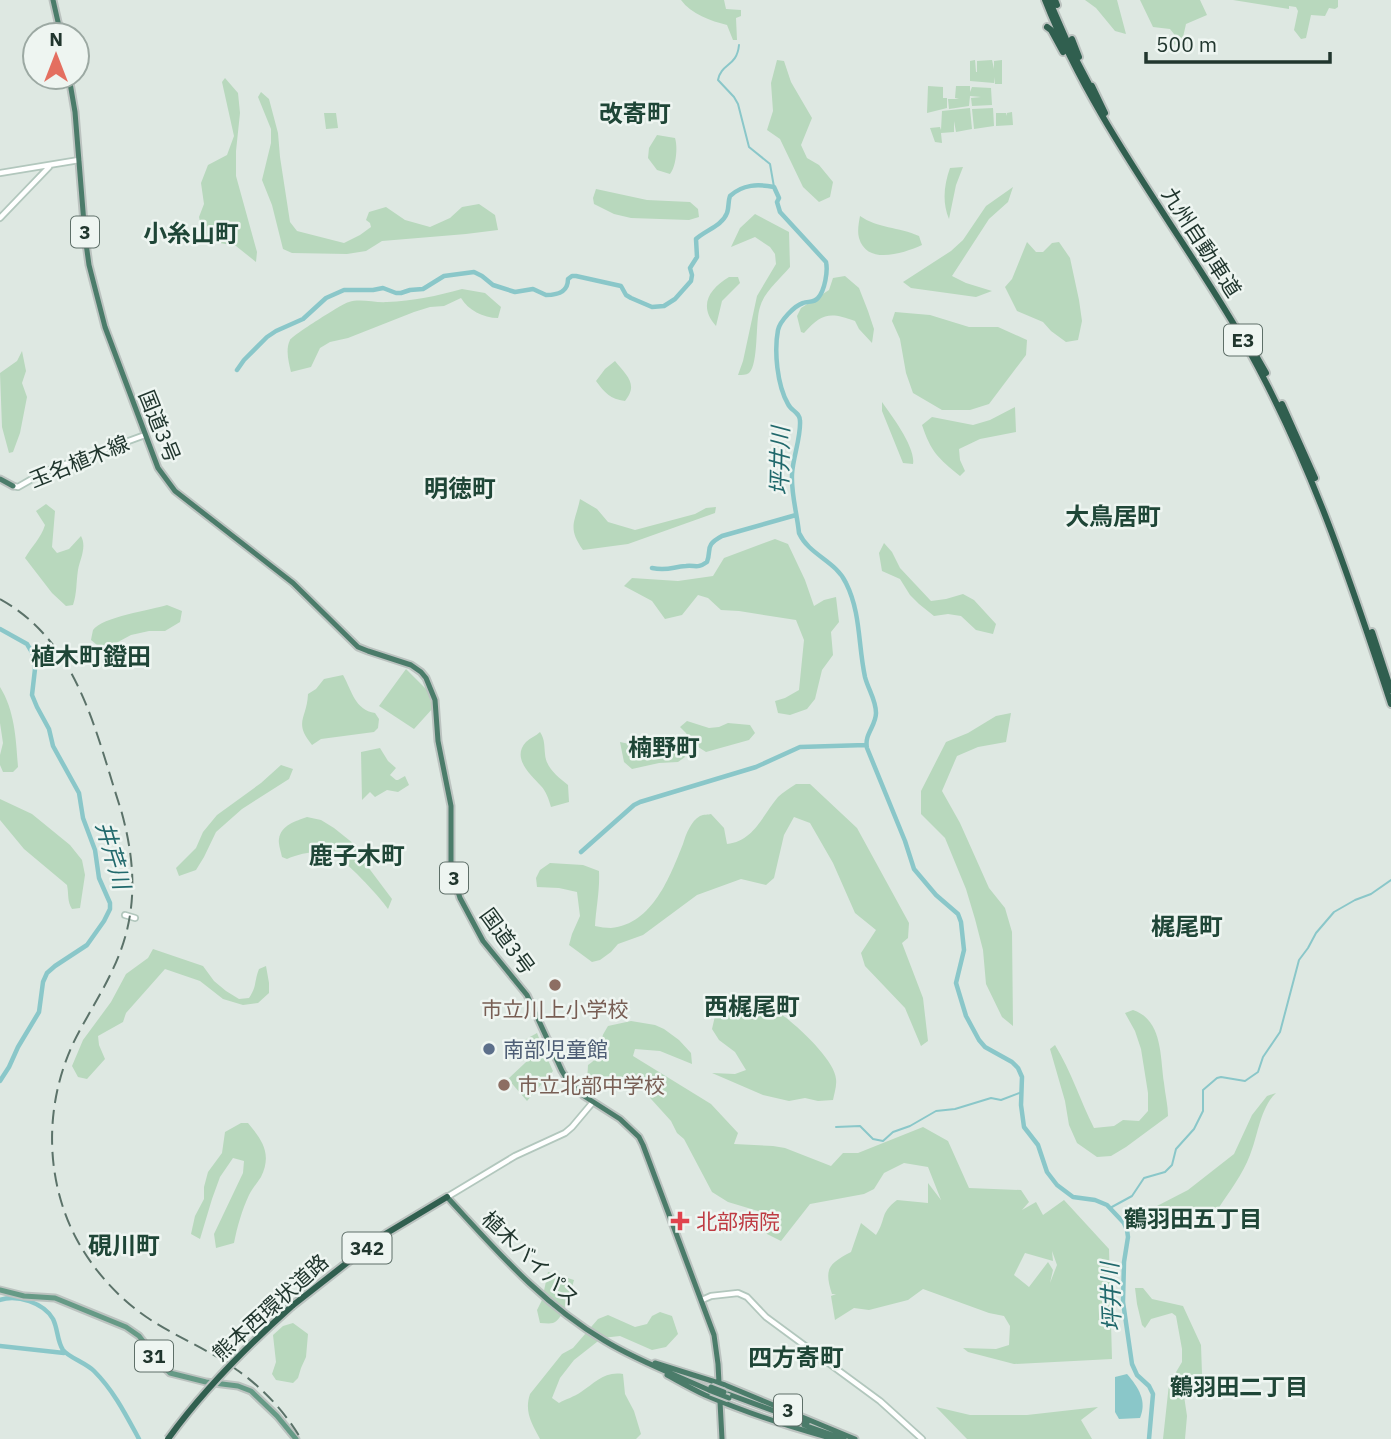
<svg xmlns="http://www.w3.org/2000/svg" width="1391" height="1439" font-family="'IBM Plex Sans','Noto Sans JP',sans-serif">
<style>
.green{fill:#b8d8bd;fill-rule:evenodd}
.water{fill:#8ac7c9}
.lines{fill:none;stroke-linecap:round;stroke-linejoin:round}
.stream{stroke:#8ac7c9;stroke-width:2}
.river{stroke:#8ac7c9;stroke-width:4.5}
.secondary-casing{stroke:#b2c7bd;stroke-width:8}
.primary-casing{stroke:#bcc3c0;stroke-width:9}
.trunk-casing{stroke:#bcc3c0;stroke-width:9}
.motorway-casing{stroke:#bcc3c0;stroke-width:10}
.secondary{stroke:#fff;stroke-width:4.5}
.primary{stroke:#669a86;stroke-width:5}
.trunk{stroke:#4b7c6a;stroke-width:5}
.motorway{stroke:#305f4f;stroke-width:6}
.rail{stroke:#5b7269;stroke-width:2;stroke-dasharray:14 7;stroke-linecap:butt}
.trunk-bridge-casing{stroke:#bcc3c0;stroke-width:9;stroke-linecap:butt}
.motorway-bridge-casing{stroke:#bcc3c0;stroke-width:10;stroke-linecap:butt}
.trunk-bridge{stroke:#4b7c6a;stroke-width:5}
.motorway-bridge{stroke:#305f4f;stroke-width:6}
.education-dot{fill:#8d6e63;stroke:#eef5f1;stroke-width:2.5}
.service-dot{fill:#5c6f8a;stroke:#eef5f1;stroke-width:2.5}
.health-dot{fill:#e0444e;stroke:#eef5f1;stroke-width:2.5}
.labels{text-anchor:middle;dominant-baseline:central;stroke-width:5;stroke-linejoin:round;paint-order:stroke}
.shield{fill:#eef5f1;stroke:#5e6f68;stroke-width:2}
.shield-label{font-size:19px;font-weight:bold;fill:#21362e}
.street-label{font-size:21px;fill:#21362e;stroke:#eef5f1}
.education-label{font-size:21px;fill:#785e54;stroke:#eef5f1}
.service-label{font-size:21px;fill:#4e5e75;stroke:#eef5f1;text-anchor:start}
.health-label{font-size:21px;fill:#be3a42;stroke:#eef5f1;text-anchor:start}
.water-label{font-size:23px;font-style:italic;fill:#21696c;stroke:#eef5f1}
.neighbourhood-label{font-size:23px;font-weight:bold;fill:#1f4637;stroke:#eef5f1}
.quarter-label{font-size:24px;font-weight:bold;fill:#1f4637;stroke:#eef5f1}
</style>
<rect width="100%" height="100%" fill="#dee8e2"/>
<path class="green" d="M681 0H724L726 9 741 10V16L736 18 737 40H733L727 25C711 21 691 14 681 0Z
M1085 0H1117L1126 34 1115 31 1096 8Z
M1140 0H1200L1207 15 1186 24 1181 46 1173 44 1174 34 1170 29 1153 27Z
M1233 0H1338V7L1335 9 1329 8 1325 16 1311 15 1306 38 1301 39 1294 30 1298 11 1296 7 1289 6V9Z
M777 60 784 61 791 82 812 118 801 145 807 158 819 165 833 182 830 197 819 202 803 187 780 139 767 130 773 111 771 83Z
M975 60 976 72H977V61L992 60 994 69V61L1002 60V84H995L994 77V83L970 81V61Z
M225 78 238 93 240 113 236 151V176L257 252 256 262 236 246 204 240 199 217 204 204 201 183 208 165 227 155 234 136 222 82Z
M928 86 943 87V98H947V108L927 113Z
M956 86H970V92L972 87 991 88 992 105 972 106 971 98 981 97 970 96 969 106 949 109 948 99H959L955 98Z
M261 92 269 99 278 133 280 157 290 222 297 231 344 243 360 235 371 227 370 223 366 220 369 212 386 207 405 220 430 227 450 218 462 207 479 204 495 215 498 230 466 234 382 241 366 251 347 254 292 253 283 249 272 205 262 180 271 143V129L258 97Z
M970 108 972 129 956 132 954 121V132L941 133 942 143 935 142 930 128 940 127 941 130 942 111Z
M993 108 994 126 974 129 972 109Z
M1012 112 1013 125 996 126V113H1006L1007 116V113Z
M324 113H336L338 128 326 129Z
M657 135 675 138C678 147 676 167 670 174L657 170 648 158 649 148Z
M963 167 956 185 949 219C942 202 944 185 950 168Z
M1013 187 1008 202 989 219 952 276 966 283 992 291 976 297 911 288 903 282 951 251 963 240 986 206Z
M596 189 647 200 690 202 698 209 699 217 689 220 631 218 614 214 594 204 593 198Z
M755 214 789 232 790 267C780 279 764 292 760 307 755 321 759 364 749 373 746 375 742 375 738 375L743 361 757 296 776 264 775 254 770 247 755 237 731 247 740 228Z
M860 216C877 228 899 227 919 236L922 245C904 253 867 266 859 238 857 231 859 222 860 216Z
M1027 242 1036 252H1043L1052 243 1059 242 1070 258 1079 300 1082 321 1078 340 1066 342 1051 331 1043 322 1017 311 1005 287 1012 279Z
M845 276 859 288 868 311 874 329 872 343 859 329 855 321C830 312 822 313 804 333L801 332 797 316 801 308 829 290 833 278Z
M729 277H738L740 283 722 301 716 326C698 306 709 289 729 277Z
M462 289 485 293 501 307 498 318C483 318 468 310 461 298L444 306 430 307 414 312 348 338 330 342 320 348 311 367 291 372C289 363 285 350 290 340 292 336 343 303 349 302 360 298 375 303 387 302 413 301 437 296 462 289Z
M895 312 930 315 969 327H998L1027 340 1026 355 989 404 970 410H942L913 393 906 373 900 339 892 321Z
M22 351 26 371 22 383 27 397 20 433 13 452 9 453 2 427 0 373 17 361Z
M615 361C626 375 639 384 625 401 610 399 605 393 596 381L605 369Z
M882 402C892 416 916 448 913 464L903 463 882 411Z
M1015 407 1016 432 980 439 959 449 960 460 965 471 960 476C938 458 931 452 922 425L932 417 973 425 990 420Z
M580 499 597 509 608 522 635 530 695 514 706 508 716 507 715 513 628 544 583 550C567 527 575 523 580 499Z
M46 504 55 511 52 547 57 553 69 549 81 536C87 547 80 559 78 570 76 583 77 593 73 605L66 606 52 593 25 558C32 546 41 538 45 525L36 511Z
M775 539 788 544 805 580 814 606 824 600 836 597 839 622 831 632 833 655 822 670 815 699 807 709 790 715 778 713 775 701 785 698 799 690 804 640 796 620 739 611 721 610 708 598 698 595 682 615 665 619 652 601 624 586 632 578 678 581 713 576 724 558Z
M884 543 892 552 900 568 931 601 946 599 963 594 974 600 996 624 993 634 976 630 961 616 948 614 934 616 919 604 910 595 900 579 882 571 879 553Z
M167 605 182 611 180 622 165 631H149L131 635 103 650 91 640C91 640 93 630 93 630 102 617 151 610 167 605Z
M406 669 427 690 433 708 414 729 379 706Z
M343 675C352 691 355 710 375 713L379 719 378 728 374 732 321 739 312 745C293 722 307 719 308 694L316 689 324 679Z
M0 687C15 711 16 740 18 767L13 772H3L0 765V755L3 743 0 723Z
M1011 713 1006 742 978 747 957 756 942 791 960 823 989 888 1005 908 1012 932 1013 1026 1002 1017 986 984 983 950 975 919 966 889 945 838 921 814V791L946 742 968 733 996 716Z
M687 721 709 728 719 727 728 723 750 725 755 733 749 740 706 752 692 743 686 733 680 727Z
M540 732C545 740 544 745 545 754 546 768 558 777 568 785L569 802 551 807C549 800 546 791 541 786 531 775 511 758 526 742 530 738 536 736 540 732Z
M620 742 634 745 650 751 680 748 685 757 678 762 659 763 632 769 624 762Z
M380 748 388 761 396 768 390 775 396 780H398L405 776 409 785 398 792 387 790 375 797 370 792 362 800 361 752Z
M281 765 293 769 289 779 242 809 216 832 204 857 196 870 179 876 176 868 196 848 203 832 217 815 261 783Z
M796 784H810L857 828 909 923 908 938 902 943 923 998 928 1041 921 1046 905 1008 865 966 861 953 876 930 855 913 833 863 810 823 794 817 784 835 774 878 766 885 741 879 697 895 643 935 618 944 611 952 600 960 592 962 569 945 572 934 580 916 577 892 559 888 537 887 536 878 540 870 550 863 583 865 599 871C600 890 596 908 595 926 600 927 606 928 611 928 653 924 670 876 683 844 686 834 691 821 700 816 704 814 708 815 711 814L724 828 727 844C754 841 762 816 778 797 783 792 790 788 796 784Z
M0 799 32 814 70 845 82 860 85 875 80 908 72 909C67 901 69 895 67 885L24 849 0 820Z
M307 817 321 820 334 828 354 844 365 863 392 899 388 909C379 896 345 859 331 853 320 849 298 854 287 859L282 857C281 852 278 843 279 839 281 825 296 821 307 817Z
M153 949 203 966 214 981 226 991 239 999 249 998C257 986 254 982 259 969L266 966 269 983V993L258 1003 243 1005 223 999 200 981 165 969 126 1013 123 1022 98 1036 99 1045 105 1059 87 1079 78 1077 72 1066 83 1040 111 1002 126 974 148 958Z
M741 999C746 1000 752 999 757 1000 778 1006 835 1057 836 1079 837 1086 834 1094 833 1100L818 1101 805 1098 789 1101 763 1095 712 1073 735 1074 746 1070 735 1052 719 1040 712 1029 715 1016Z
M1133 1010C1163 1020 1160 1057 1164 1083 1165 1094 1168 1105 1168 1116L1126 1147 1111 1156 1097 1157 1077 1143 1069 1125 1065 1101 1050 1049 1055 1045C1071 1071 1080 1100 1094 1128L1114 1126 1123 1120 1139 1121 1148 1111V1093L1141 1049 1135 1031 1125 1013Z
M631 1021 655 1025 664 1029 679 1040 691 1053 692 1064 660 1051 635 1049 633 1056 711 1104 738 1133 734 1144 773 1146 785 1148 831 1166 843 1153H858L923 1127 948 1141 969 1188 1021 1190 1029 1202 1022 1210 1036 1202 1043 1215 1064 1200 1109 1249 1112 1359 1014 1364 968 1352 963 1348 996 1349 1009 1345 1010 1326 1004 1316 989 1313 923 1289 908 1300 869 1310 854 1308 835 1320 831 1296 836 1294H832C824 1269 828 1264 851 1252L861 1223 876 1235C887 1218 879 1214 897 1200L928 1203V1183L941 1200 928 1167 904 1163 884 1173 874 1189 864 1194 810 1204 781 1241 753 1227 758 1211 728 1202 712 1192 684 1139 677 1133 671 1121 642 1089 607 1088 587 1083 588 1065C605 1053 598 1055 602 1038 603 1033 606 1030 608 1026ZM1052 1251 1057 1265 1050 1283 1053 1270 1048 1262 1029 1287 1014 1275 1025 1253 1053 1261Z
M537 1033 541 1043 522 1060 512 1047Z
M542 1047 553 1071 527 1101 508 1079Z
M1276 1093C1260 1108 1258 1136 1250 1155 1243 1174 1229 1192 1218 1209L1167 1215 1151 1213 1157 1206 1188 1190 1234 1154 1252 1115 1267 1096Z
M241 1123H248C263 1141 272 1154 261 1177 257 1183 252 1189 249 1195 242 1210 237 1227 234 1243L216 1248 214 1234 243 1173 244 1161 233 1158 220 1177 212 1199 200 1239 191 1234 195 1216 204 1199V1187L208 1172 222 1153 225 1132Z
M548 1272 574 1280C571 1291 564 1319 553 1323 549 1324 544 1323 540 1323L537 1310 542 1300Z
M1135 1288H1143L1152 1299 1183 1306 1201 1345 1202 1374 1194 1390 1183 1389 1187 1416 1185 1439H1163L1169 1384 1182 1362V1349L1176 1316 1172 1313 1151 1319 1145 1328 1142 1325 1137 1304Z
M660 1312 672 1316 678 1334 666 1347 652 1350 620 1336 602 1338 574 1360 560 1378 552 1398 559 1403C566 1399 574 1397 581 1392 595 1383 604 1371 623 1374L625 1394 634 1411 641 1434 636 1439H540C532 1424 524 1412 530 1394L562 1354 573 1348 598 1319 608 1315 635 1327 647 1324 652 1316Z
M293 1323 308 1334 306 1357 301 1368 298 1378 293 1383 276 1380 272 1374 276 1362 273 1335 283 1326Z
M936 1407 970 1415H1027L1098 1407 1081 1420 1092 1439H967Z"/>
<path class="water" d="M1127 1374C1139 1388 1147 1401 1140 1418L1119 1419 1115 1412V1377Z"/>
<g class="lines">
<path class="stream" d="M739 45C737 67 721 63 718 80L734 97 738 104 749 147 770 164 774 187
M836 1127 860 1126 873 1139 883 1141 893 1132 910 1126 936 1111 955 1109 991 1098 1001 1100 1022 1092
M1110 1208 1132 1196 1144 1178 1165 1172 1172 1165 1176 1149 1194 1129 1203 1111V1090L1217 1078 1221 1077 1245 1081 1258 1072 1263 1057 1280 1032 1299 960 1308 948 1316 933 1334 912 1355 900 1371 894 1391 880"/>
<path class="river" d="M237 370 244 360 267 337 276 331 303 319 326 298 344 290H373L383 288 396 293H401L410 290 423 289 444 276 474 272 482 276 493 285 515 292 533 289 546 295C558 295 568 292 568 279L572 276H576L621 286 626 295 631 298 652 307 664 306 675 299 691 281 692 275 690 268 697 257 696 239C706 230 722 226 727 213 729 208 728 201 730 196 743 184 758 184 774 187L779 198 777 202 780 212 826 262C828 271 825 290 818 298 814 303 808 301 803 303 794 306 780 321 778 330 774 351 777 385 788 404 791 411 800 412 800 421 801 437 793 457 792 474 791 494 797 513 799 533 809 555 836 561 846 583 861 613 858 645 865 677 868 689 876 700 876 713 876 726 864 734 867 748L905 841 914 869 936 895 958 914 961 922 964 950 956 983 966 1016 979 1040 985 1047 1012 1062 1018 1068 1022 1077 1021 1105 1024 1127 1038 1145 1047 1172 1057 1185 1073 1197 1095 1200 1107 1205 1124 1223 1127 1230 1128 1237 1124 1262 1123 1302 1132 1364 1137 1375 1149 1386 1153 1394 1149 1439
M652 568C668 571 672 567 686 566 696 565 697 569 707 562 712 548 704 546 722 536L796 515
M0 629 27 644 33 654 35 669 32 695 37 707 49 729 53 746 79 793 83 818 95 850 99 878 110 903V909L104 921 87 945 55 966 47 973 43 982 39 1012 18 1047 9 1067 0 1081
M581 852 634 805 640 802 756 767 800 747 866 745
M0 1300C17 1294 44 1303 53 1319 58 1329 57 1341 63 1350 68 1357 86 1363 94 1371 114 1391 126 1415 139 1439
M0 1346 64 1353"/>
<defs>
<path id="secondary" d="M0 173 79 160
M0 218 49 167
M13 486 18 487 46 471 145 435
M125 915 135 918
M447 1197 515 1156 565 1133 572 1127 593 1102
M702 1300 711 1296 738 1293 747 1297 766 1317 880 1401 922 1439"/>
<path id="primary" d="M0 1290 24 1296 55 1298 126 1327 139 1336 159 1362 170 1373 206 1382 238 1386 251 1391 277 1416 296 1439"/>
<path id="trunk" d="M53 0 61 35
M69 77 75 112 85 236 89 265 105 327 158 468 175 491 293 583 358 647 368 651 411 665 421 672 426 678 435 700 438 741 451 806V869L460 898 483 941 527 995 562 1071 570 1084 584 1096 620 1119 639 1137 643 1145 714 1335 718 1364 722 1439
M0 479 13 486
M447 1197C496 1250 542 1304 605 1341 638 1361 676 1375 711 1391
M655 1363 725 1385 855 1439
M667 1375C680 1382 692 1389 705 1395 747 1413 790 1427 834 1439
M728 1394 807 1423
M804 1425 844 1439"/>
<path id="motorway" d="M1045 0C1092 120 1174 222 1239 333 1307 450 1349 576 1391 704
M1049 0 1069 46 1092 90
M1055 0 1057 5
M1047 27 1051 30 1063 52
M1072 39 1079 57
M1092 86 1105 113
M1242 331 1266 373
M1282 404 1315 478
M1372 632 1391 690
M292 1306 362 1251 387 1233 447 1197"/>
</defs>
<use href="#secondary" class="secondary-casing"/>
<use href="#primary" class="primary-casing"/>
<use href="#trunk" class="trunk-casing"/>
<use href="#motorway" class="motorway-casing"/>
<use href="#secondary" class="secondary"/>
<use href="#primary" class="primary"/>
<use href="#trunk" class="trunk"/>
<use href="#motorway" class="motorway"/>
<path class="rail" d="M0 599C79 643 95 731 121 810 132 849 137 889 127 930 118 967 98 997 80 1030 45 1093 42 1173 76 1238 94 1272 122 1302 154 1322 181 1339 211 1351 237 1370 263 1388 285 1412 301 1439"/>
<defs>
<path id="trunk-bridge" d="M711 1387 724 1392
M711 1391 729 1398"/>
<path id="motorway-bridge" d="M168 1439C204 1389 246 1347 292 1306"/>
</defs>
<use href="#trunk-bridge" class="trunk-bridge-casing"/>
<use href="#motorway-bridge" class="motorway-bridge-casing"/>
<use href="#trunk-bridge" class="trunk-bridge"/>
<use href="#motorway-bridge" class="motorway-bridge"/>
</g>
<g class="education-dot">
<circle cx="555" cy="985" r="7"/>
<circle cx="504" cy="1085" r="7"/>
</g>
<circle class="service-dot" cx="489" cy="1049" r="7"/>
<path class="health-dot" d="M676.5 1210.5h7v7h7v7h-7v7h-7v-7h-7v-7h7z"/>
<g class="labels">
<g class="shield">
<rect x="71" y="216.5" width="28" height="31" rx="5"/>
<rect x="1224" y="324.5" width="38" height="31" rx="5"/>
<rect x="440" y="862.5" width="28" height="31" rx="5"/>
<rect x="342.5" y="1232.5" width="49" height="31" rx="5"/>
<rect x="135" y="1340.5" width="38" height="31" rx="5"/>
<rect x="774" y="1394.5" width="28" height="31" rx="5"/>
</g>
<g class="shield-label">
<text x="85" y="232">3</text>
<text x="1243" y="340">E3</text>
<text x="454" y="878">3</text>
<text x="367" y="1248">342</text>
<text x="154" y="1356">31</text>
<text x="788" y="1410">3</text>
</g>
<g class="street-label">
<text transform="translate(1202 242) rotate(57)">九州自動車道</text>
<text transform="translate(160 426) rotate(68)">国道3号</text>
<text transform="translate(79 461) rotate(-22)">玉名植木線</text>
<text transform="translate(508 941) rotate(54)">国道3号</text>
<text transform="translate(531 1258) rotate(44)">植木バイパス</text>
<text transform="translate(270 1307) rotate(-42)">熊本西環状道路</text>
</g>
<g class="education-label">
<text x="555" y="1009">市立川上小学校</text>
<text x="518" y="1085" text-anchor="start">市立北部中学校</text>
</g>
<g class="service-label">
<text x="503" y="1049">南部児童館</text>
</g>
<g class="health-label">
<text x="696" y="1221">北部病院</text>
</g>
<g class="water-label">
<text transform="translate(779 461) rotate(-89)">坪井川</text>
<text transform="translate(114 855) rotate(74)">井芹川</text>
<text transform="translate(1110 1297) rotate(-92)">坪井川</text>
</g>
<g class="neighbourhood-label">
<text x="1193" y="1218">鶴羽田五丁目</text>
<text x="1239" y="1386">鶴羽田二丁目</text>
</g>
<g class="quarter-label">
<text x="635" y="113">改寄町</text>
<text x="191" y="233">小糸山町</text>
<text x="460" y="488">明徳町</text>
<text x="1113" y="516">大鳥居町</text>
<text x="91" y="656">植木町鐙田</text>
<text x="664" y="747">楠野町</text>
<text x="357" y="855">鹿子木町</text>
<text x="1187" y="926">梶尾町</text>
<text x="752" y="1006">西梶尾町</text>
<text x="124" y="1245">硯川町</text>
<text x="796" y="1357">四方寄町</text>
</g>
</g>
<g transform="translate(56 56)"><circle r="33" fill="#eef5f1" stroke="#9ca9a3" stroke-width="2"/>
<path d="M0-5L12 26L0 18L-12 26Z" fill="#e46f60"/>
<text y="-10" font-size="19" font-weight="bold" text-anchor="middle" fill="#21362e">N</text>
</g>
<path d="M1146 52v10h184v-10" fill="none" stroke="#21362e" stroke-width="3.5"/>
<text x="1156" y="52" font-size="21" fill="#21362e" stroke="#eef5f1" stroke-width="5" paint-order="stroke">500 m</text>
</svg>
